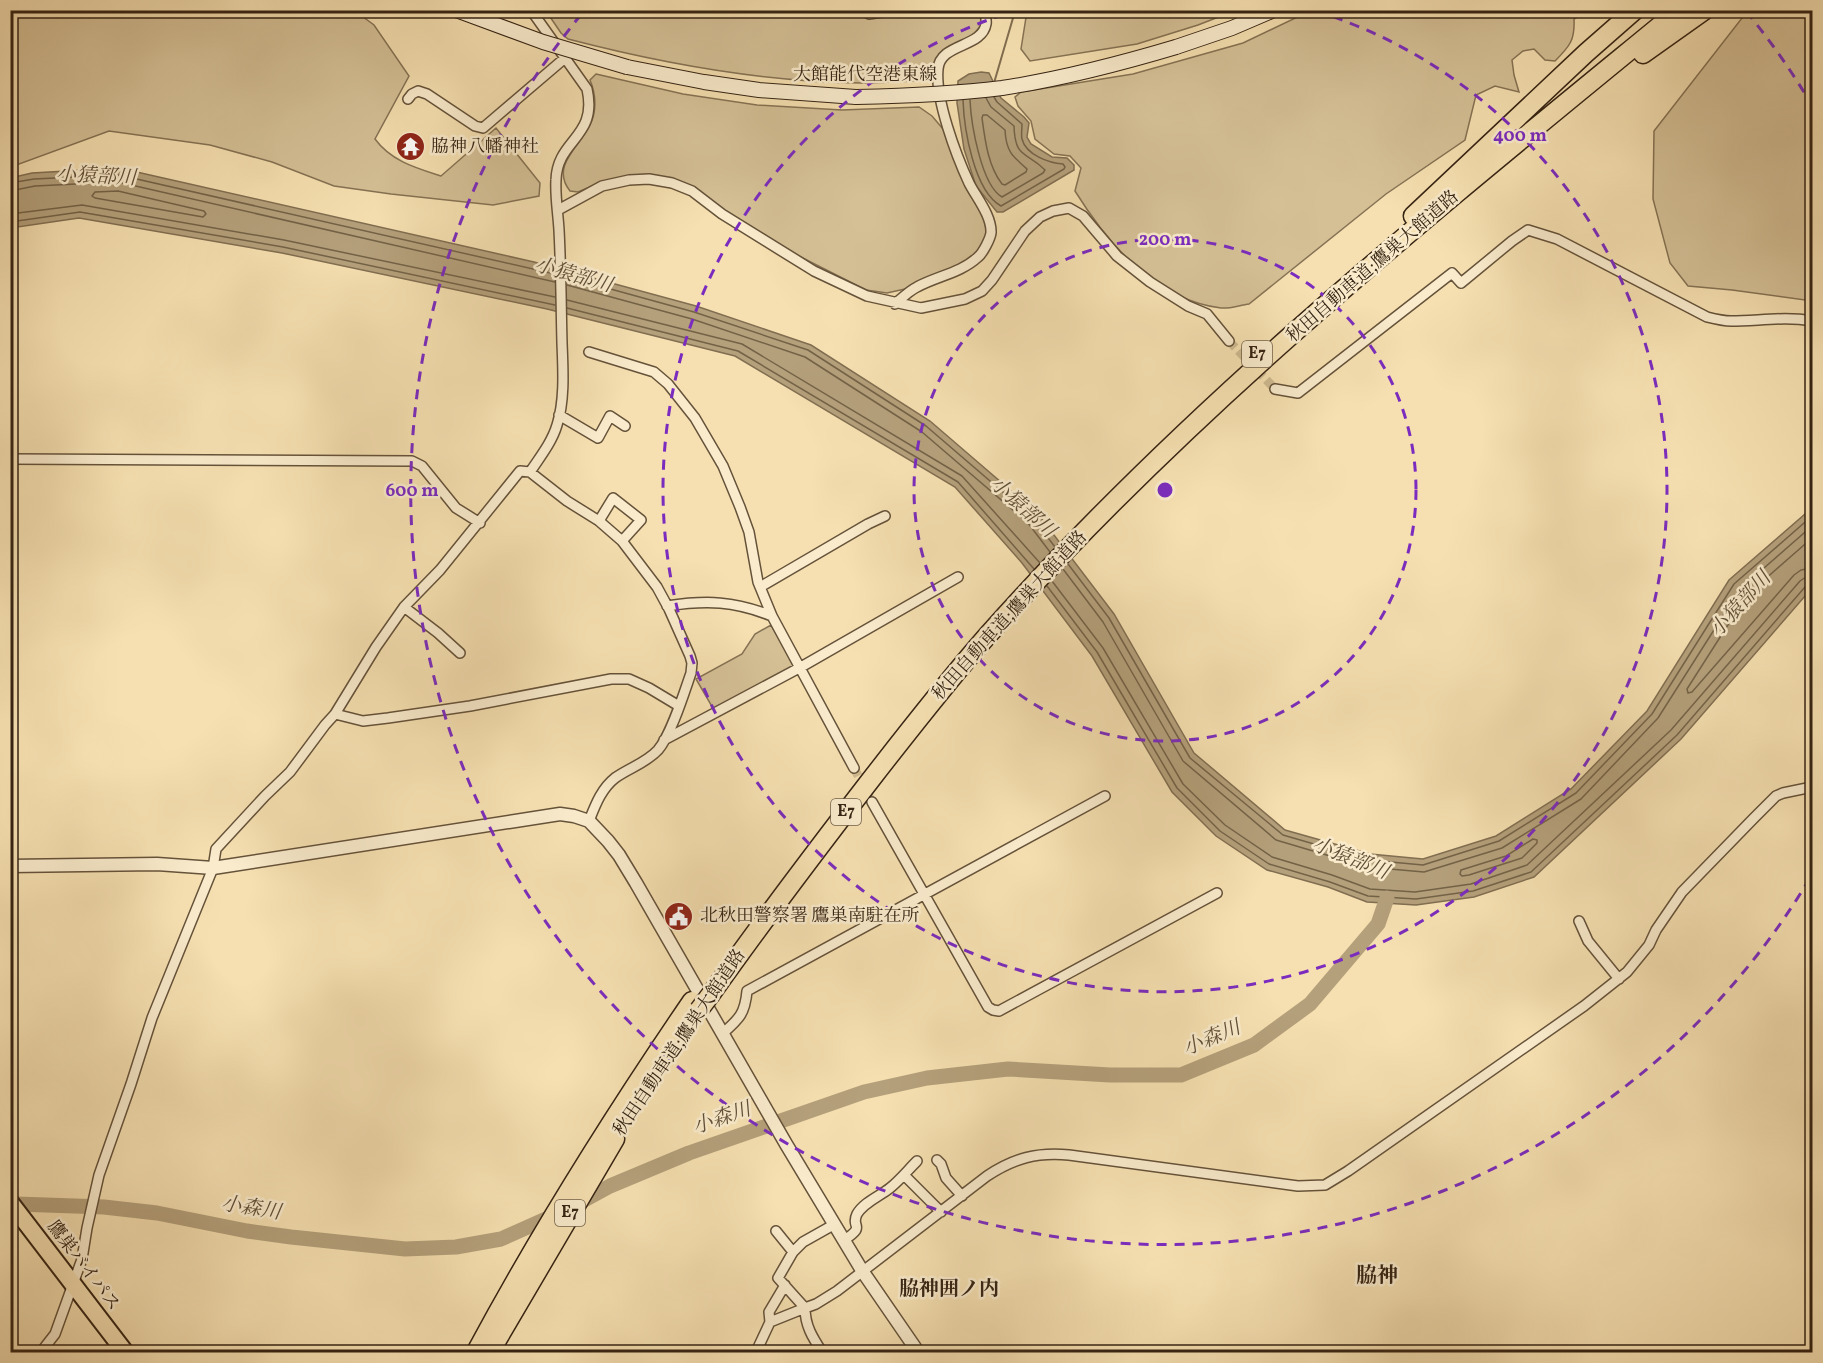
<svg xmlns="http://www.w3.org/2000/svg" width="1823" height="1363" font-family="Vollkorn,'Noto Serif JP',serif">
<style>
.green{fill:#d5c096;stroke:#857254;stroke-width:1.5}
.water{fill:#b4a07b;stroke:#816e51;stroke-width:1.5}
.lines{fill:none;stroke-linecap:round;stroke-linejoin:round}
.shore{stroke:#746247;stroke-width:1.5}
.stream{stroke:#816e51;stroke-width:2}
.river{stroke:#b4a07b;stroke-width:15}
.minor-tunnel{stroke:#cfba91;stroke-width:9;stroke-dasharray:9 4.5;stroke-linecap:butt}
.minor-casing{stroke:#65523a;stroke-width:12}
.tertiary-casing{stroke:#65523a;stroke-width:15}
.secondary-casing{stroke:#352313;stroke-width:16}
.trunk-casing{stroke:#352313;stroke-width:20}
.motorway-casing{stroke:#352313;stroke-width:21}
.minor{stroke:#f9ebcc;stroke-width:9}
.tertiary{stroke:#f9ebcc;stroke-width:12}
.secondary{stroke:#f9ebcc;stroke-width:14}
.trunk{stroke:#f6e0b1;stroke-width:16}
.motorway{stroke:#f6e0b1;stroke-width:18}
.secondary-bridge-casing{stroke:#352313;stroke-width:16;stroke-linecap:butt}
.motorway-bridge-casing{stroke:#352313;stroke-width:21;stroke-linecap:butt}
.secondary-bridge{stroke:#f9ebcc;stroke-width:14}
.motorway-bridge{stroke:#f6e0b1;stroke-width:18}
.ring{fill:none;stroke:#7b2cbf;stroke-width:3;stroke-dasharray:10 8}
.labels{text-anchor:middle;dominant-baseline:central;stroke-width:5;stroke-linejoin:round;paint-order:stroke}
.shield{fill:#f9ebcc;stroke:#705f4a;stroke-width:1.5}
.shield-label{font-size:16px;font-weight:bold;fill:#352313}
.street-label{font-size:18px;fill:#352313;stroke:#f9ebcc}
.poi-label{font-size:18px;fill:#352313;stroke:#f9ebcc;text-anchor:start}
.water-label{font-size:20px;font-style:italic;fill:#614f37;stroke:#f9ebcc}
.neighbourhood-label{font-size:20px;font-weight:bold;fill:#352313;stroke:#f9ebcc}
.quarter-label{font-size:21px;font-weight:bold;fill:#352313;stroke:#f9ebcc}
.centre{fill:#7b2cbf;stroke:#f9ebcc;stroke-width:3}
.ring-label{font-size:18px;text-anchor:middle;font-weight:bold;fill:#7b2cbf;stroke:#f9ebcc;stroke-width:5;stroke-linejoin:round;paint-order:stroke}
</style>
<rect width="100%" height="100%" fill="#f6e0b1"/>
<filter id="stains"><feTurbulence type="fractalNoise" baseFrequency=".00333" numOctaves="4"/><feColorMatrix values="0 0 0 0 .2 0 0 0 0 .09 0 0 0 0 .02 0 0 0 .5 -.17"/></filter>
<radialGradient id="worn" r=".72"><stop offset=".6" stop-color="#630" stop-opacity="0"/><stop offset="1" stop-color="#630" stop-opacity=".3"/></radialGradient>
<path class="green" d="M858 10 870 18 908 11 981 10 983 23C978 30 973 35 967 40 953 51 932 55 934 76L931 80C908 81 885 83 862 83 763 82 664 64 568 39L561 33 546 11Z
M355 11 374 25 409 76 375 139C391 161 416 168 441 176L496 128 540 183 539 196 493 205 391 194 334 186 272 162 210 145 109 131 11 167V11Z
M1027 11V10L1234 11 1198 25 1137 44 1030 61 1021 49Z
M1310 11H1588L1574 19C1575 40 1570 46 1555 61L1545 60 1534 49 1523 51 1512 60 1514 75 1519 92 1495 86 1476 95 1465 140 1386 194 1249 304C1240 305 1230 309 1221 308 1155 300 1108 244 1075 191L1081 168 1070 156 1054 154 1035 139 1031 121 1018 106 1015 97 1021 92 1133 74 1243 43Z
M1752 11H1812V301L1732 290 1688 286 1670 263 1653 199 1654 131 1742 18Z
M596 74 683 94 757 105 842 110 919 107 932 116 943 129 962 178 984 219 987 234 978 253 962 266 923 280 905 289 887 293 866 290 793 253 717 207 693 187 664 177 635 175 604 181 578 192 570 191C550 166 580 146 590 125 597 111 596 94 590 80Z
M771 625 795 666 714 710 696 679 742 654 755 634Z"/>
<path class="water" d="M981 72 989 73 1001 98 1024 117 1029 123 1027 137 1031 144 1052 157 1067 158 1074 165V170L1003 212H997L976 186 964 149 957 103 958 81 969 74Z
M119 168 534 262 696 306 811 345 930 421 1038 514 1114 614 1194 753 1285 830 1370 854 1423 859 1496 836 1571 789 1647 711 1729 580 1812 508V588L1681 739 1534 877 1474 897 1416 905 1367 902 1328 887 1267 870 1216 836 1172 792 1092 656 1022 563 955 487 735 356 547 309 282 253 79 218 11 228 10 178 32 173Z"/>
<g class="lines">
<path class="shore" d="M963 100C964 129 974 191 1001 206L1064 169 1065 167 1063 164C1049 163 1026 155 1022 139 1021 135 1022 129 1022 124L997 102 994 97
M970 100C971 123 981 185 1002 197L1043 173 1045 170C1026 151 1015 159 1014 126L991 107 986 98
M983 115H987L1005 130C1006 151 1012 156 1027 169L1026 172 1005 185 1002 184C988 166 985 140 982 118Z
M10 183 34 179 119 175 555 274
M10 191 35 186 118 182 555 282
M118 191 204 211 206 214 203 217 95 198 92 196 95 192Z
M10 214 82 205 284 240 555 297
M10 222 80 212 283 247 555 305
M567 277 694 312 808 350 926 426 1033 518 1055 547
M567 285 692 319 805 357 922 432 1028 523 1050 552
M567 300 742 344 962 476 1040 563
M567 308 738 351 958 482 1034 569
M1812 538 1747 595 1687 689 1688 693 1692 692 1794 575 1801 570 1812 568
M1068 564 1109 618 1190 758 1283 835 1369 860 1423 865 1499 841 1576 793 1652 714 1734 584 1812 516
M1063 569 1103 622 1183 761 1276 840 1367 867 1424 872 1502 848 1581 799 1658 718 1740 589 1812 526
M1052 581 1103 648 1183 784 1225 825 1272 857 1332 875 1370 889 1415 892 1471 884 1527 865 1671 730 1800 581 1806 577H1812
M1047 586 1097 652 1177 788 1220 831 1269 864 1330 882 1368 896 1416 899 1473 891 1531 872 1677 735 1805 587 1812 584
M1533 839 1537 840V843L1522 858 1469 875 1462 876 1460 874 1461 870 1506 856Z"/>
<path class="stream" d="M994 83 1013 18V10"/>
<path class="river" d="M10 1206 16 1204 104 1207 157 1213 247 1231 291 1237 405 1249 456 1247 501 1239 566 1210 610 1186 689 1153 864 1092 927 1078 1008 1069 1110 1075H1181L1254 1045 1310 1004 1378 924 1387 898"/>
<path class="minor-tunnel" d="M1229 341 1275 389
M854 768 872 802"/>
<defs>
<path id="minor" d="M863 10 869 14 896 10
M408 99 412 94 418 91 427 94 475 126 483 128 565 58
M558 210 602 186 629 180 649 179 672 183 692 191 722 214 814 271 867 296 921 308 965 299 982 291 992 280 1025 231 1040 217 1053 211 1069 208 1083 216 1117 256 1150 282 1188 306 1207 314 1229 341
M895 304C902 298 909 291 917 287 937 276 961 273 978 257 983 253 990 239 991 233 992 216 976 197 969 183 956 155 935 99 938 69 940 43 982 48 986 24 987 20 985 15 984 10
M589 352 654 372 668 384 695 418 723 466 740 507 749 532 758 582 772 616 854 768
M1275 389 1298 393 1452 273 1461 283 1512 241 1528 230 1557 239 1707 317C1715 319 1723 321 1731 321 1758 321 1785 316 1812 321
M559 415 598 438 610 416 625 426
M10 459 412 461 422 466 456 508 480 523
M530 472C540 457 552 442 557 425 565 400 563 369 562 343 561 305 561 267 559 230 558 213 555 196 556 180 557 139 598 138 587 89L531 10
M599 521 613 498 641 520 622 541
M760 587 868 524 885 516
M667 606C707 600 734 601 772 616
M404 607 438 633 460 653
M335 714 363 721 388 718 470 706 611 679H629L649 688 679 706
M664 740 801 667 958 577
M872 802 988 1007 993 1010 999 1011 1217 893
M1579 921 1588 941 1619 979
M722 1034C739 1019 745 1014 747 991L1105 796
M937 1160 941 1164 946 1178 962 1196
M904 1175 941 1212
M776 1231 793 1252 778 1278 805 1308 816 1304 837 1291 987 1176C1014 1158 1037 1152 1069 1155L1298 1186 1325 1185 1348 1171 1584 1006 1627 972 1649 945 1656 930 1682 892 1754 818 1776 796 1783 793 1812 787
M844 1240C867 1225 850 1228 857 1214 864 1202 880 1196 890 1188 900 1180 908 1170 917 1161
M793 1252 803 1242 835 1224
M770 1322 769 1312 785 1285
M41 1352 55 1334 82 1259 87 1228 99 1175 131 1084 152 1018 213 868 216 849 265 796 290 772 325 725 335 714 376 647 404 607 440 570 520 471 530 472 567 501 599 521 622 541 657 587 669 609 690 656 692 663 691 673C684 693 671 735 658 750 646 763 629 768 615 778 601 789 595 806 589 821
M756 1352 770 1322 805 1308C805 1326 813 1338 822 1352"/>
<path id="tertiary" d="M10 866 157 864 213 868 560 814 574 816 589 821 608 841 619 855 636 883 786 1144 863 1272 918 1352"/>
<path id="secondary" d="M1176 47 1232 28 1274 10
M627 67 704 82 759 90 856 97"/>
<path id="trunk" d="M10 1202 125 1352"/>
<path id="motorway" d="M1643 54 1705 10
M1413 216 1586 53 1635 10
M711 994C762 922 815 852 869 782 907 733 946 683 987 636 1193 403 1439 207 1679 10
M476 1352C541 1231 614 1115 692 1001
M490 1352 615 1139"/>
</defs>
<use href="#minor" class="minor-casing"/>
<use href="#tertiary" class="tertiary-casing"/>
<use href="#secondary" class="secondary-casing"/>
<use href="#trunk" class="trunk-casing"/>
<use href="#motorway" class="motorway-casing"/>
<use href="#minor" class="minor"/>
<use href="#tertiary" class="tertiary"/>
<use href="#secondary" class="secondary"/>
<use href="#trunk" class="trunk"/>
<use href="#motorway" class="motorway"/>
<defs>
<path id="secondary-bridge" d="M456 10 543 42 627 67
M856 97C905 96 954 94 1002 88 1061 79 1119 64 1176 47"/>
<path id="motorway-bridge" d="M699 1010 711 994"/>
</defs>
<use href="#secondary-bridge" class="secondary-bridge-casing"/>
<use href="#motorway-bridge" class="motorway-bridge-casing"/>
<use href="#secondary-bridge" class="secondary-bridge"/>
<use href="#motorway-bridge" class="motorway-bridge"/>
</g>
<g class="ring">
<circle cx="1165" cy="490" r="251"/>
<path d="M1316 11A502 502 0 1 1 1014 11"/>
<path d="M1810 878A753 753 0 1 1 584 11M1746 11A753 753 0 0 1 1810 102"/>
</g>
<defs>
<symbol id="temple-disc" viewBox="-11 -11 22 22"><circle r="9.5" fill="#8f2418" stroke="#f9ebcc"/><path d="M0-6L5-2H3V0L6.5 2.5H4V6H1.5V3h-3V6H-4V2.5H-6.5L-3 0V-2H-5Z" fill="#fff"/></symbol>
<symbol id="civic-disc" viewBox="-11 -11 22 22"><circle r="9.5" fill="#8f2418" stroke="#f9ebcc"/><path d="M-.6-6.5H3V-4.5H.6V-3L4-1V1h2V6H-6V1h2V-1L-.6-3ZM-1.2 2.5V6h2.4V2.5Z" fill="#fff"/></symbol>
</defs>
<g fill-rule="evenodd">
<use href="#temple-disc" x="394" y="130" width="33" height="33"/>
<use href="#civic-disc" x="662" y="900" width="33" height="33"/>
</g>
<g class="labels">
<g class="shield">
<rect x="1242" y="341" width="30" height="26" rx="4.5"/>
<rect x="831" y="799" width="30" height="26" rx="4.5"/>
<rect x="555" y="1200" width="30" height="26" rx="4.5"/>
</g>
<g class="shield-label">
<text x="1257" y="354">E7</text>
<text x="846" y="812">E7</text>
<text x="570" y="1213">E7</text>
</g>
<g class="street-label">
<text x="865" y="75">大館能代空港東線</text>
<text transform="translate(1373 267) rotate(-41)">秋田自動車道;鷹巣大館道路</text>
<text transform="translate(1010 616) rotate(-48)">秋田自動車道;鷹巣大館道路</text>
<text transform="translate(680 1043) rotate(-56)">秋田自動車道;鷹巣大館道路</text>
<text transform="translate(83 1266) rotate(53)">鷹巣バイパス</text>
</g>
<g class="poi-label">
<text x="431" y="147">脇神八幡神社</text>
<text x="700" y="916">北秋田警察署 鷹巣南駐在所</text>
</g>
<g class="water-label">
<text transform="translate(96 177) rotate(3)">小猿部川</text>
<text transform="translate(573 276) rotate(16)">小猿部川</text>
<text transform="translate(1022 508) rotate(42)">小猿部川</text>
<text transform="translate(1741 605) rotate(-48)">小猿部川</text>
<text transform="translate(1350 859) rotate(22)">小猿部川</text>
<text transform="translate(1212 1039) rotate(-23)">小森川</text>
<text transform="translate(722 1119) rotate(-19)">小森川</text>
<text transform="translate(251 1209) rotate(9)">小森川</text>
</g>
<g class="neighbourhood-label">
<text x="949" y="1290">脇神囲ノ内</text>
</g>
<g class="quarter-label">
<text x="1377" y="1276">脇神</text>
</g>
</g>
<circle cx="1165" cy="490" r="9" class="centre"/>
<g class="ring-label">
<text x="1520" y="141">400 m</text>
<text x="1165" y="245">200 m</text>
<text x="412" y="496">600 m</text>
</g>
<rect width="1823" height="1363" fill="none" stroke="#f6e0b1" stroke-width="36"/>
<rect x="12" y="12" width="1799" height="1339" fill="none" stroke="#352313" stroke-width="3"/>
<rect x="18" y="18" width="1787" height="1327" fill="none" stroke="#352313" stroke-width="1.5"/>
<rect width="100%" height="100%" filter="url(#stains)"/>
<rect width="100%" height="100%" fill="url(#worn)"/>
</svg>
